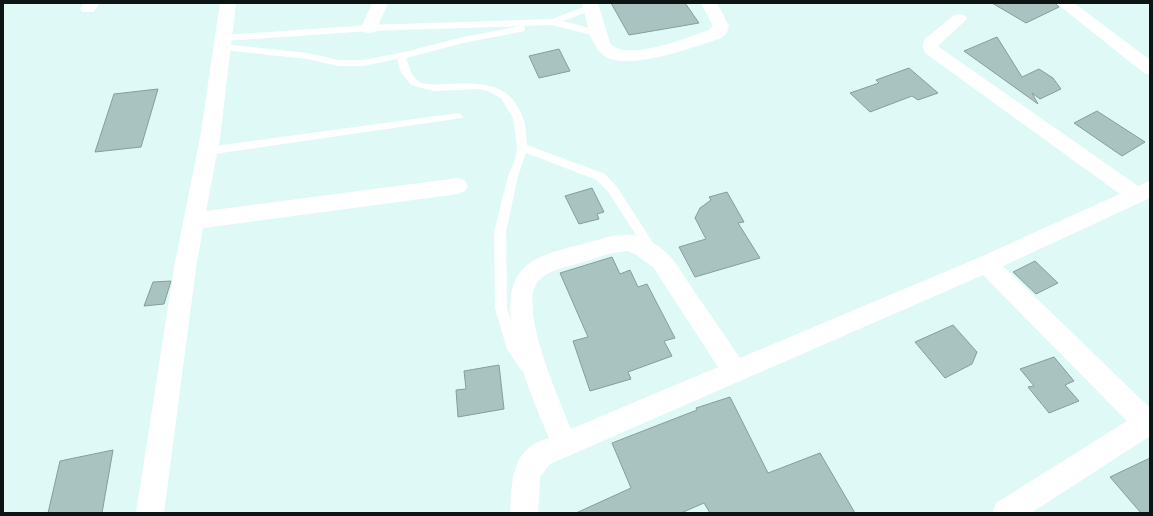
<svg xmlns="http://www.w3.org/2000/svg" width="1153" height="516" font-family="Signika,sans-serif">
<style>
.building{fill:#a9c4c0;stroke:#859e9a}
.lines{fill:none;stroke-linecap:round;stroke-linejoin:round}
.lane{fill:#fff;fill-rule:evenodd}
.street{fill:#fff;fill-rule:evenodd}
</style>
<rect width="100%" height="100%" fill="#dffaf6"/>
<path class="building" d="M611 3H685L699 23 629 35Z
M992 3H1055L1059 7 1026 23Z
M997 37 1022 77 1039 69 1053 78 1061 89 1040 99 1032 93 1038 104 964 51Z
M559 49 570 71 539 78 529 56Z
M909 68 938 93 918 100 912 96 870 112 850 93 879 83 876 80Z
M158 89 141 147 95 152 114 94Z
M1097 111 1145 142 1122 156 1074 123Z
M592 188 604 212 597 214 599 219 579 224 565 196Z
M727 192 744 222 738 223 760 258 695 277 679 247 706 239 695 218 700 208 711 200 709 197Z
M612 257 620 274 630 270 638 287 647 284 675 338 664 341 672 356 628 372 631 379 590 391 573 341 588 337 560 273Z
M1035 261 1058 283 1036 294 1013 272Z
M171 281 164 304 144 306 153 282Z
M953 325 977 352 972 364 945 378 915 342Z
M1054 357 1074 381 1065 385 1079 401 1049 413 1028 387 1034 386 1020 369Z
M499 365 504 409 458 417 456 390 466 389 464 371Z
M730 397 768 473 820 453 855 513H710L704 503 681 513H576L631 488 612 443 697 410 696 408Z
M113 450 102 513H48L60 461Z
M1150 458V513H1141L1110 477Z"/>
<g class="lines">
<path class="lane" d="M592 4 596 7 595 9 563 21 603 32V36L600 37 552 25 369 31 224 41 219 38 224 35 369 25 552 19Z
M522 26 525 27V31L463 43 406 58C409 65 410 74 417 80 422 85 436 85 443 84 477 83 509 79 523 118 526 126 526 136 527 145L605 174 617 187 659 252 657 255 653 257 649 255 609 193 597 180 526 153 518 176 506 232 507 308 518 343 533 366 531 370 526 372 521 370 507 349 495 308 494 232 508 176 515 160 517 147 513 118 501 98 488 91 479 89 434 91 411 85 401 72 397 59 363 66H339L307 59 223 50 218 47 223 44 307 53 339 60H363L405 52 463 37Z
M458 113 463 116 462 118 208 155 203 151 208 147Z"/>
<path class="street" d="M83 3H99L94 12H82L80 9Z
M220 3H236L220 138 206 211 458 178 465 181 468 186 465 191 458 194 203 228 196 268 164 513H136L174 268 200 138Z
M372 3H388L377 28 375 32 369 33 363 32 361 28Z
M582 3H598L610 43C624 63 690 37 709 30L713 26 701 3H717L729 26 726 34 721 38C697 46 619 76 600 52 588 39 587 19 582 3Z
M1056 3H1074L1150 60V75L1144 73Z
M959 14 965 16 967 19 939 45V47L1138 186 1150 181V198L1003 266 1150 408V436L1031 513H992L996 503 1127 421 983 275 550 464 540 477 538 513H510C512 489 510 462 531 446 536 442 544 440 549 438 533 398 485 299 527 265 542 253 565 249 583 244 612 236 631 227 658 246 673 256 682 273 692 288 708 311 724 335 740 358L978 258 1120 194 925 53C922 48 922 44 925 39L953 16ZM627 251 635 254 653 267 718 367 571 429C559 399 522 317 535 286 542 271 566 267 580 263 596 258 611 252 627 251Z"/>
</g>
<rect width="1153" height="516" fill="none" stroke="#0c1514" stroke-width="8"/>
</svg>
